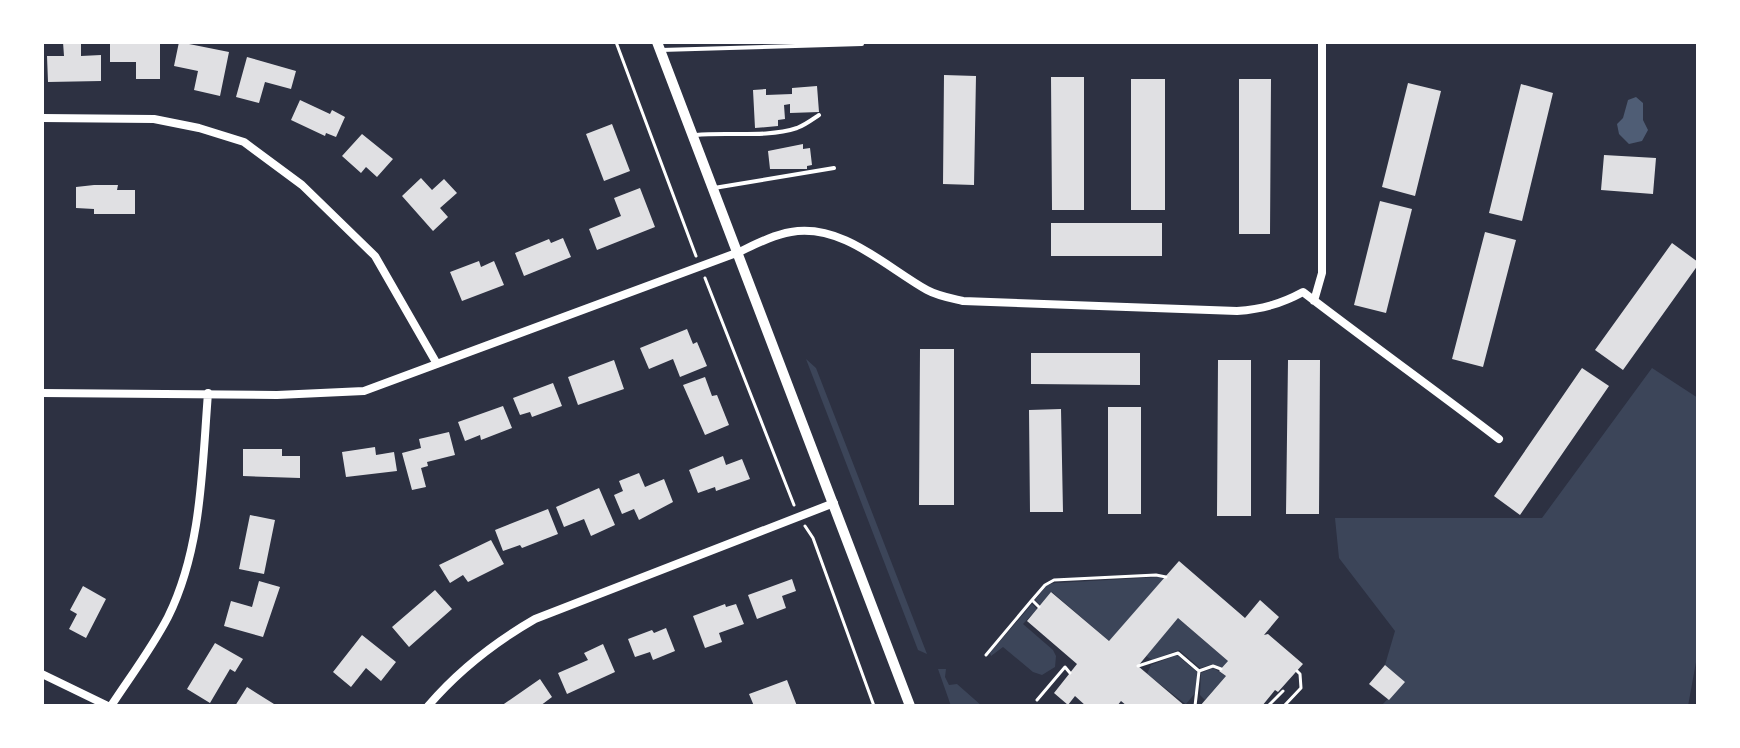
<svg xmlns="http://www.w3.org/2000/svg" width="1740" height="748" font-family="Karla,sans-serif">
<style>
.green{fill:#3c4559}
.water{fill:#4f5d75}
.building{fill:#e0e0e3}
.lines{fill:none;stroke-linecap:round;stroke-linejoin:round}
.path{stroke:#fff;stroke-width:3}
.service{stroke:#fff;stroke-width:4}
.minor{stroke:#fff;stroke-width:8}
.tertiary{stroke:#fff;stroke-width:10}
</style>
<rect width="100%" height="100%" fill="#2d3142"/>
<path class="green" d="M806 359 816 368 927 654 918 650Z
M1652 368 1698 398V651L1688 706H1381L1404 682 1385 665 1395 631 1339 558 1335 518H1542Z
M1160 577 1164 579 1109 641 1052 592 1040 605 1035 600 1047 585 1055 583Z
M1032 604 1037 609 1023 624 1053 650 1056 656 1055 667 1042 675 1033 672 1003 647 991 656 990 653Z
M1178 618 1228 661 1222 668 1213 664 1200 668 1179 650 1152 660 1146 656Z
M1177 655 1198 673 1196 692 1186 704 1188 706 1147 674 1151 665Z
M1213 668 1226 676 1205 700 1200 695 1201 673Z
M938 669H946L945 677 949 685 957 684 982 706H951Z"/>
<path class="water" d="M1636 97 1643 103V120L1648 130 1642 141 1629 144 1619 134 1617 124 1623 118 1628 100Z"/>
<path class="building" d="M63 42H81V56L101 55V81L48 82 47 56H64Z
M110 42H160V79H136V62H110Z
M179 42 229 52 220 96 194 90 198 71 174 66Z
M247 57 296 71 291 89 265 82 259 103 236 97Z
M944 75 976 76 974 185 943 184Z
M1051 77H1084V210H1052Z
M1131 79H1165V210H1131Z
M1239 79H1271L1270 234H1239Z
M1408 83 1441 91 1415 196 1382 187Z
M1521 84 1553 93 1522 221 1489 213Z
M817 86 819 112 790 113V104L784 105 785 119 778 120V126L755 128 753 90 766 89V95L792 94V88Z
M300 100 330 114 332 110 345 117 336 137 326 133 325 136 291 120Z
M612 124 630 171 604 181 586 134Z
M362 134 393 159 377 177 366 167 361 173 342 156Z
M803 144V149L810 148 812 165 807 166V169H770L768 151Z
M1604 155 1656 158 1653 194 1601 190Z
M421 178 432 190 444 179 457 193 440 208 448 217 433 231 402 196Z
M94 185H118L117 190H135V214H94V209L76 208V187Z
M640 188 655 227 597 250 589 229 621 216 614 198Z
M1380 201 1412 209 1386 313 1354 305Z
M1051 223H1162V256H1051Z
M1485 232 1516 240 1483 367 1452 359Z
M563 238 571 257 524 276 515 253 549 239 551 243Z
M1672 243 1698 262V265L1623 370 1595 350Z
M479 261 481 267 494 261 504 285 462 301 450 272Z
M687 329 693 344 697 342 707 366 680 377 673 359 649 369 640 348Z
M920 349H954V505H919Z
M1031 353H1140V385L1031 384Z
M614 360 624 389 578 405 568 377Z
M1218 360H1251V516H1217Z
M1288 360H1320L1319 514H1286Z
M1582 368 1609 386 1520 515 1494 496Z
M705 377 712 396 717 395 729 425 705 435 683 385Z
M553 383 562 406 532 417 530 412 520 415 513 398Z
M503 406 512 428 481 440 480 435 465 441 458 422Z
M1108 407H1141V514H1108Z
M1061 409 1063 512H1030L1029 410Z
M449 432 455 455 427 462 428 466 421 468 426 487 412 490 402 453 421 448 419 439Z
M375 447 376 455 394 452 397 471 346 477 342 452Z
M243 449H282V456H300V478L243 476Z
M723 456 726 465 742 459 750 479 716 491 715 487 698 493 689 470Z
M639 473 645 487 664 479 673 502 639 520 634 509 622 514 614 495 623 491 619 481Z
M599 488 615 525 591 536 584 519 564 527 556 507Z
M548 509 558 534 522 548 520 545 503 551 495 530Z
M250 515 275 520 264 574 239 569Z
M491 540 504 564 468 582 463 575 450 583 439 565Z
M1179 561 1245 618 1260 600 1279 617 1264 635 1268 634 1303 664 1278 692 1275 690 1262 706H1200L1226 676 1219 671 1228 661 1178 618 1138 666 1185 706H1127L1121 701 1117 706H1086L1075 696 1068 705 1054 693 1077 664 1027 621 1051 592 1109 641Z
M792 579 796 591 782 596 786 608 757 619 748 595Z
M259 581 280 587 263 637 224 626 231 601 252 607Z
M83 586 106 599 86 638 69 629 77 614 70 610Z
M435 590 452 609 409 647 392 627Z
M725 604 726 607 736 604 744 624 719 633 722 642 705 648 693 616Z
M666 628 675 651 653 660 650 652 635 657 628 639 652 630 654 633Z
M362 635 396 662 381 681 366 668 351 687 333 672Z
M215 643 243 659 235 672 230 669 210 703 187 689Z
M603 644 615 672 567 694 558 673 588 660 584 653Z
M1385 665 1405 682 1389 700 1369 684Z
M540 679 552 697 540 706H501Z
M787 680 797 706H754L749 694Z
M247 687 274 704 273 706H235Z"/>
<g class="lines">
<path class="path" d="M616 42 696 256
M705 278 794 505
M805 526 813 538 874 706
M1032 600 1045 585 1054 580 1156 575 1166 577
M986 655 1032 600 1039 607
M1138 666 1178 653 1199 671 1213 666 1221 669
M1037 700 1065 667 1070 673
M1195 706 1199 671
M1268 706 1283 691
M1284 706 1301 688 1300 674 1297 671"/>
<path class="service" d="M661 50 862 44
M696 135C728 132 767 138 797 128 805 125 813 119 819 115
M714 188 834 168"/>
<path class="minor" d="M42 118 154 119 199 128 244 142 302 185 375 256 437 364
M1314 301 1322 273V42
M42 393 277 395 364 391 739 252C756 244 773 235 791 232 842 223 886 267 927 290 938 296 950 298 963 301L1237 311C1262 309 1281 304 1303 292 1368 342 1434 389 1499 439
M42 674 108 706
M111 706C130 677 152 648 168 617 202 548 202 469 208 393
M428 706C458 671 495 642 535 619L834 503"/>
<path class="tertiary" d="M657 42 910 706"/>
</g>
<rect width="1740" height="748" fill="none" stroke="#ffffff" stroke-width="88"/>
</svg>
